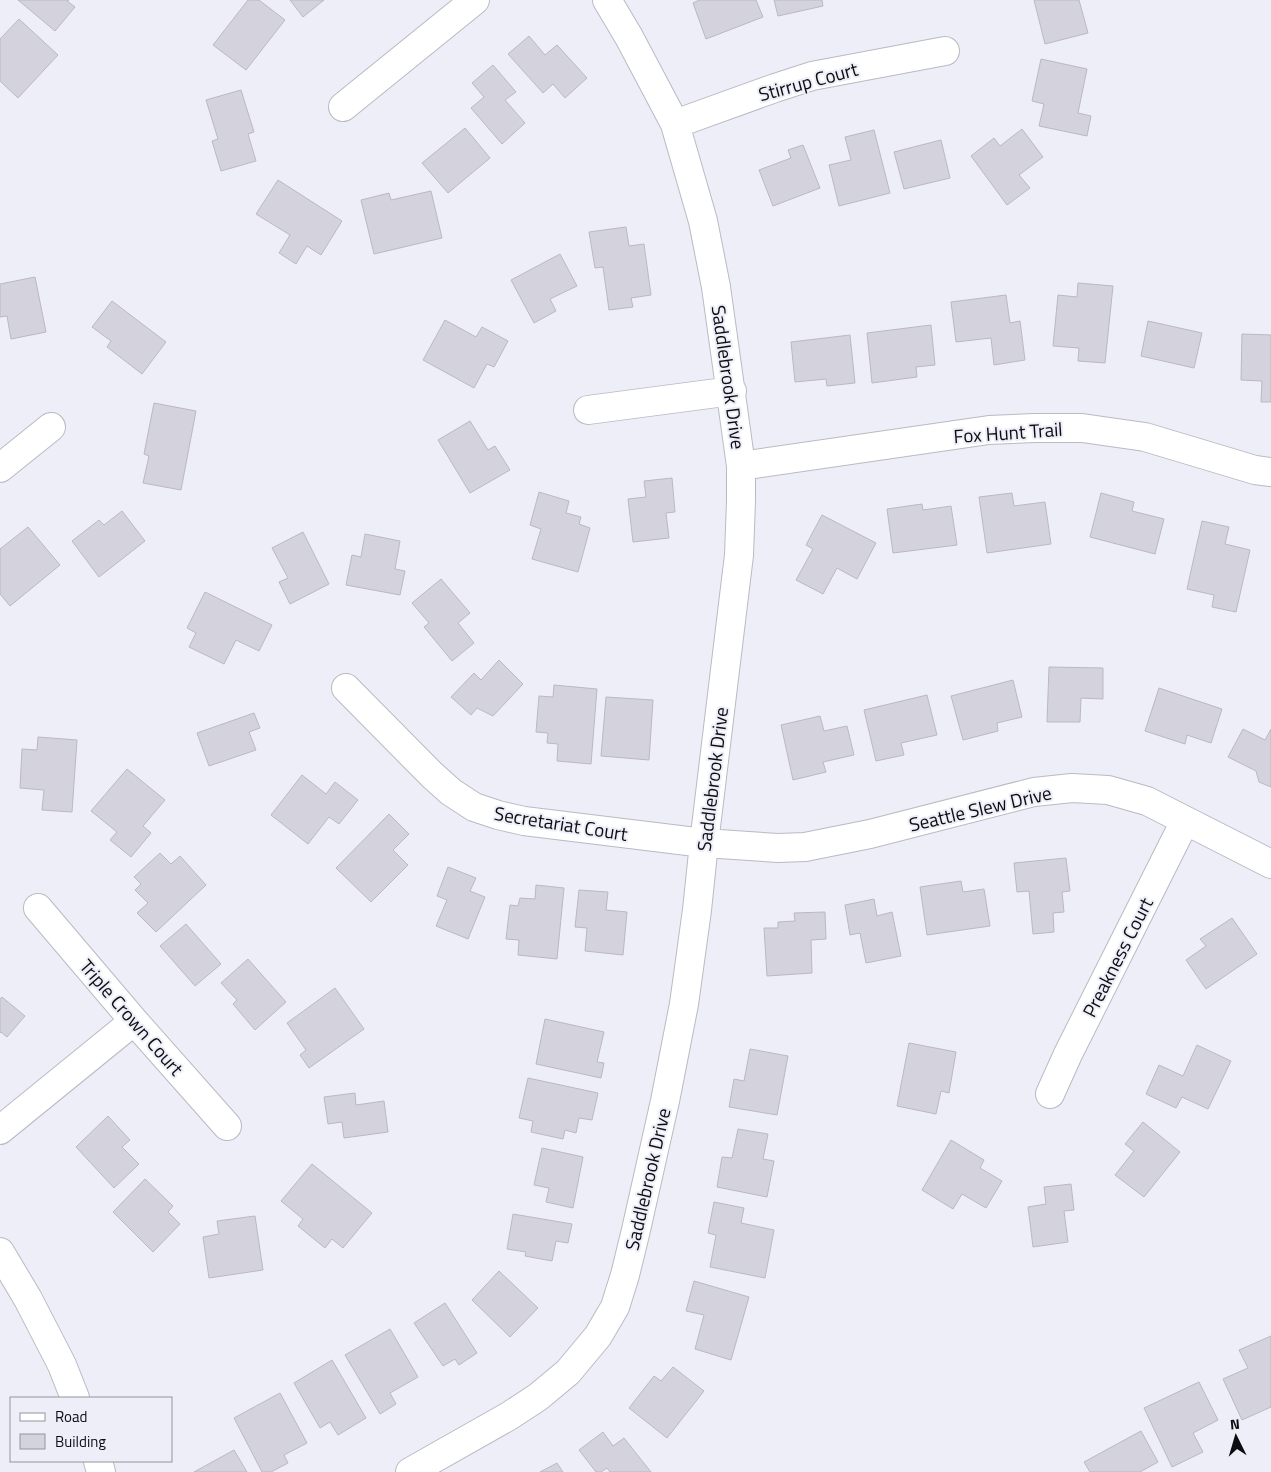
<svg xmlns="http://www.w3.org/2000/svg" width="1271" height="1472" font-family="'Titillium Web',sans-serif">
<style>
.building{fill:#d4d3dd;stroke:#bab9c3}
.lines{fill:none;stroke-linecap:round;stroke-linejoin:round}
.minor-casing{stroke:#b9bac3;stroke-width:30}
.minor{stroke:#fff;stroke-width:28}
.labels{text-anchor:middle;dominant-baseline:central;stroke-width:4;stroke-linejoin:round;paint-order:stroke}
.street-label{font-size:19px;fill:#0d0d11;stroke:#edeef8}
</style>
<rect width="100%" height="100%" fill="#edeef8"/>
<path class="building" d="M18 0H69L67 1 75 7 55 31Z
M248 0H259L285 20 246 70 213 45Z
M290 0H324L303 17Z
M699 0H756L763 17 706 39 693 3Z
M774 0H822L823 6 778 16Z
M1034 0H1079L1088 33 1045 44Z
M19 19 58 55 18 98 0 81V39Z
M529 36 545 55 557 45 587 78 565 98 553 84 543 93 508 54Z
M1041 59 1087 69 1078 113 1091 116 1087 136 1039 126 1044 104 1032 101Z
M493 65 516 92 505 100 525 123 502 144 471 108 484 97 472 83Z
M241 90 254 132 248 134 256 161 221 171 212 141 218 139 206 100Z
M465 128 490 158 448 193 422 163Z
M1022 129 1043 157 1019 175 1030 188 1007 205 971 156 994 138 1000 146Z
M874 130 890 193 839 206 829 165 851 160 845 137Z
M941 140 950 178 904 189 894 152Z
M803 145 820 188 773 206 759 170 791 158 788 150Z
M278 180 342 221 321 255 307 246 296 264 279 253 290 235 256 214Z
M431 191 442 238 374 254 361 200 389 193 391 200Z
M626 227 629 246 644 244 651 295 631 298 633 307 609 310 603 267 595 268 589 232Z
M560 254 577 286 550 299 556 311 534 323 511 280Z
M35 277 46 332 11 339 7 316 0 317V284Z
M1078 283 1113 286 1105 363 1078 361 1079 348 1053 346 1058 295 1077 297Z
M1006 295 1010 323 1020 321 1025 360 994 365 991 338 956 342 951 302Z
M112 301 166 342 142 374 107 347 111 341 92 327Z
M445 320 476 337 482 327 508 341 494 367 487 364 474 388 423 360Z
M1148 321 1202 333 1194 368 1141 356Z
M931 325 935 365 916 367 917 377 872 383 867 333Z
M1242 334 1271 335V402H1261L1262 381 1241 380Z
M850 335 855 383 827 386 826 379 795 382 791 342Z
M154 403 196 411 181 490 143 483 149 456 144 454Z
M470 421 488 450 495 446 510 470 470 493 438 440Z
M672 478 675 512 666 513 669 538 633 542 628 499 646 497 644 481Z
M539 492 569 501 566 513 581 517 579 524 590 528 578 572 532 559 541 529 530 525Z
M1012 493 1014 506 1045 502 1051 544 987 553 979 497Z
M1101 493 1134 502 1132 511 1164 519 1155 554 1090 537Z
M922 504 923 510 951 506 957 545 893 553 887 509Z
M122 511 145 541 99 577 72 541 99 520 104 525Z
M822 515 876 543 857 579 837 568 823 594 796 580 813 549 806 545Z
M1202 521 1229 527 1225 544 1250 550 1236 612 1212 607 1214 595 1187 589Z
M28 527 60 565 10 606 0 594V549Z
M303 532 329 584 290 604 279 582 288 578 272 548Z
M365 534 400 541 395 569 405 571 400 595 346 585 352 555 361 557Z
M441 579 470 613 458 623 474 643 452 661 424 627 429 623 412 603Z
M205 592 272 625 259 651 236 640 224 664 189 647 196 633 187 628Z
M499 660 523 684 493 716 477 708 471 715 451 697 474 673 481 680Z
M1049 667 1103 668V699L1081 698 1080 722H1047Z
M1013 680 1022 717 997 723 998 731 963 740 951 696Z
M554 685 597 689 591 764 557 761 558 744 547 743 548 733 536 732 539 696 553 697Z
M1159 688 1222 709 1211 743 1187 735 1185 744 1145 731Z
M927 695 937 735 901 743 904 755 876 761 864 710Z
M606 697 653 700 649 760 601 756Z
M254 713 260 728 249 732 256 750 209 766 197 733Z
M820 716 824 731 847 726 854 755 823 762 826 772 793 780 781 725Z
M1243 729 1265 740 1271 729V787L1259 782 1256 771 1228 757Z
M38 737 77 740 72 812 42 810 44 790 20 788 22 749 37 750Z
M127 769 165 800 143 826 151 833 131 857 110 840 117 832 91 811Z
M302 775 326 794 335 782 358 800 339 824 329 817 308 844 271 815Z
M389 814 409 834 393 850 408 865 371 902 336 868Z
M160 853 171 864 180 856 206 885 156 932 137 913 148 903 135 890 141 884 134 877Z
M1066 858 1070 891 1062 892 1064 912 1053 913 1054 932 1033 934 1029 891 1017 892 1014 863Z
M448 867 476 878 470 891 485 897 468 939 436 926 447 900 437 896Z
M961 881 963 892 984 889 990 926 927 935 920 887Z
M536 885 564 888 557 959 518 955 519 940 506 939 510 905 518 906 520 898 535 899Z
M579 890 608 892 606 910 627 912 623 955 585 951 587 928 575 927Z
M874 899 877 916 892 912 901 956 866 963 860 933 850 935 845 905Z
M825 912 826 939 811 940 812 973 767 976 764 928H778V922L795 921 794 913Z
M1232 918 1257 954 1206 989 1186 960 1206 946 1200 939Z
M186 924 221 964 195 986 160 946Z
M248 959 286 1002 255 1030 233 1004 237 1000 221 983Z
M335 988 364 1029 309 1068 300 1055 306 1050 287 1023Z
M2 997 25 1016 7 1037 1 1032 0 1033V999Z
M545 1019 604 1032 597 1062 604 1063 601 1078 536 1064Z
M909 1043 956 1052 949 1093 941 1091 936 1114 897 1106Z
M1197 1045 1231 1061 1208 1109 1182 1097 1176 1108 1146 1094 1159 1065 1183 1076Z
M750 1049 788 1056 777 1115 729 1107 734 1079 744 1081Z
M528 1078 598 1093 592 1120 579 1118 576 1133 565 1130 563 1139 531 1132 533 1121 519 1118Z
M355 1093 356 1105 384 1101 388 1132 344 1138 342 1122 328 1124 324 1097Z
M108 1116 130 1140 122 1147 139 1164 114 1188 76 1147Z
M1143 1122 1180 1152 1144 1197 1115 1175 1134 1151 1125 1144Z
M738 1129 768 1134 763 1159 774 1161 767 1197 717 1187 722 1157 732 1158Z
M951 1140 984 1160 980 1168 1002 1181 986 1208 962 1194 953 1209 922 1190Z
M542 1148 583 1157 573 1208 546 1202 549 1188 534 1185Z
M312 1164 372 1213 343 1248 332 1239 325 1248 298 1226 303 1219 281 1201Z
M145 1179 173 1206 168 1212 180 1224 153 1252 113 1212Z
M1071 1184 1074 1210 1064 1211 1068 1242 1033 1247 1028 1207 1046 1204 1044 1187Z
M714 1202 744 1208 741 1223 774 1230 765 1278 710 1267 716 1235 708 1233Z
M513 1214 572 1224 568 1243 556 1241 552 1261 525 1256 526 1252 507 1249Z
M255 1216 263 1270 209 1278 203 1237 219 1234 217 1221Z
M499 1271 538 1308 510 1337 472 1300Z
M694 1281 749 1297 731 1360 695 1349 704 1315 686 1311Z
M445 1303 477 1353 459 1365 455 1359 443 1366 414 1323Z
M390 1329 418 1377 390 1393 396 1404 380 1414 345 1355Z
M1271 1336V1407L1242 1420 1223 1379 1248 1368 1239 1350Z
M332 1360 366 1418 338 1435 330 1422 320 1428 294 1383Z
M673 1367 704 1391 667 1438 629 1408 654 1376 661 1381Z
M1199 1382 1218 1420 1193 1433 1203 1452 1172 1467 1144 1408Z
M280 1393 307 1443 284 1455 288 1463 271 1472H262L234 1418Z
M1141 1431 1158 1462 1140 1472H1090L1084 1462Z
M603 1432 613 1446 624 1438 651 1472H610L607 1468 601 1472H596L579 1450Z
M234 1450 247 1472H194Z
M557 1463 563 1472H540Z"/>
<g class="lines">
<defs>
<path id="minor" d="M343 107 475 0
M675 124 775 88 812 76 945 51
M588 410 732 391
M741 466 989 430 1035 428H1082L1145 437 1255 470 1271 472
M0 468 51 427
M346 688 432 775 451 792 474 807 498 815 524 821 704 843 778 848 805 847 870 834 1034 792 1072 788 1108 790 1147 801 1271 864
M38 908 134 1021 227 1126
M1050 1094 1068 1054 1185 821
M0 1130 134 1021
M0 1252 28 1299 62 1365 75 1398
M98 1461 101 1472
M410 1472 509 1416 538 1397 568 1372 598 1336 615 1307 625 1275 636 1230 665 1101 684 1004 697 910 704 843 739 555 741 501V466L716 287 703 221 675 124 629 37 607 0"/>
</defs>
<use href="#minor" class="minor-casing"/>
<use href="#minor" class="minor"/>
</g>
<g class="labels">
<g class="street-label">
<text transform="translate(808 81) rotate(-15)">Stirrup Court</text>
<text transform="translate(729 377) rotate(82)">Saddlebrook Drive</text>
<text transform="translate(1008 432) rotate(-4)">Fox Hunt Trail</text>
<text transform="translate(712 779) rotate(-83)">Saddlebrook Drive</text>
<text transform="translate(980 808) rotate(-13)">Seattle Slew Drive</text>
<text transform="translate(561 823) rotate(9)">Secretariat Court</text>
<text transform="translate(1117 957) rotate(-63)">Preakness Court</text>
<text transform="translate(132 1017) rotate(49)">Triple Crown Court</text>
<text transform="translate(647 1179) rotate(-77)">Saddlebrook Drive</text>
</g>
</g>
<rect x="10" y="1397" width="162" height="65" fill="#edeef8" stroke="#93949c"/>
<rect x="20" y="1413" width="25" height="8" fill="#ffffff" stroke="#93949c"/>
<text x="55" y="1422" font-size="15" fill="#0d0d11">Road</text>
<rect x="20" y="1434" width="25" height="15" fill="#d4d3dd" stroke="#93949c"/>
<text x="55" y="1447" font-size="15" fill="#0d0d11">Building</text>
<g transform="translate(1236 1437) rotate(355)" stroke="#edeef8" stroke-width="4" paint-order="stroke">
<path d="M0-4L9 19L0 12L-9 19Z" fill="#0d0d11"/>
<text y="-8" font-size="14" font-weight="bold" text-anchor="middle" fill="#0d0d11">N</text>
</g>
</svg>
